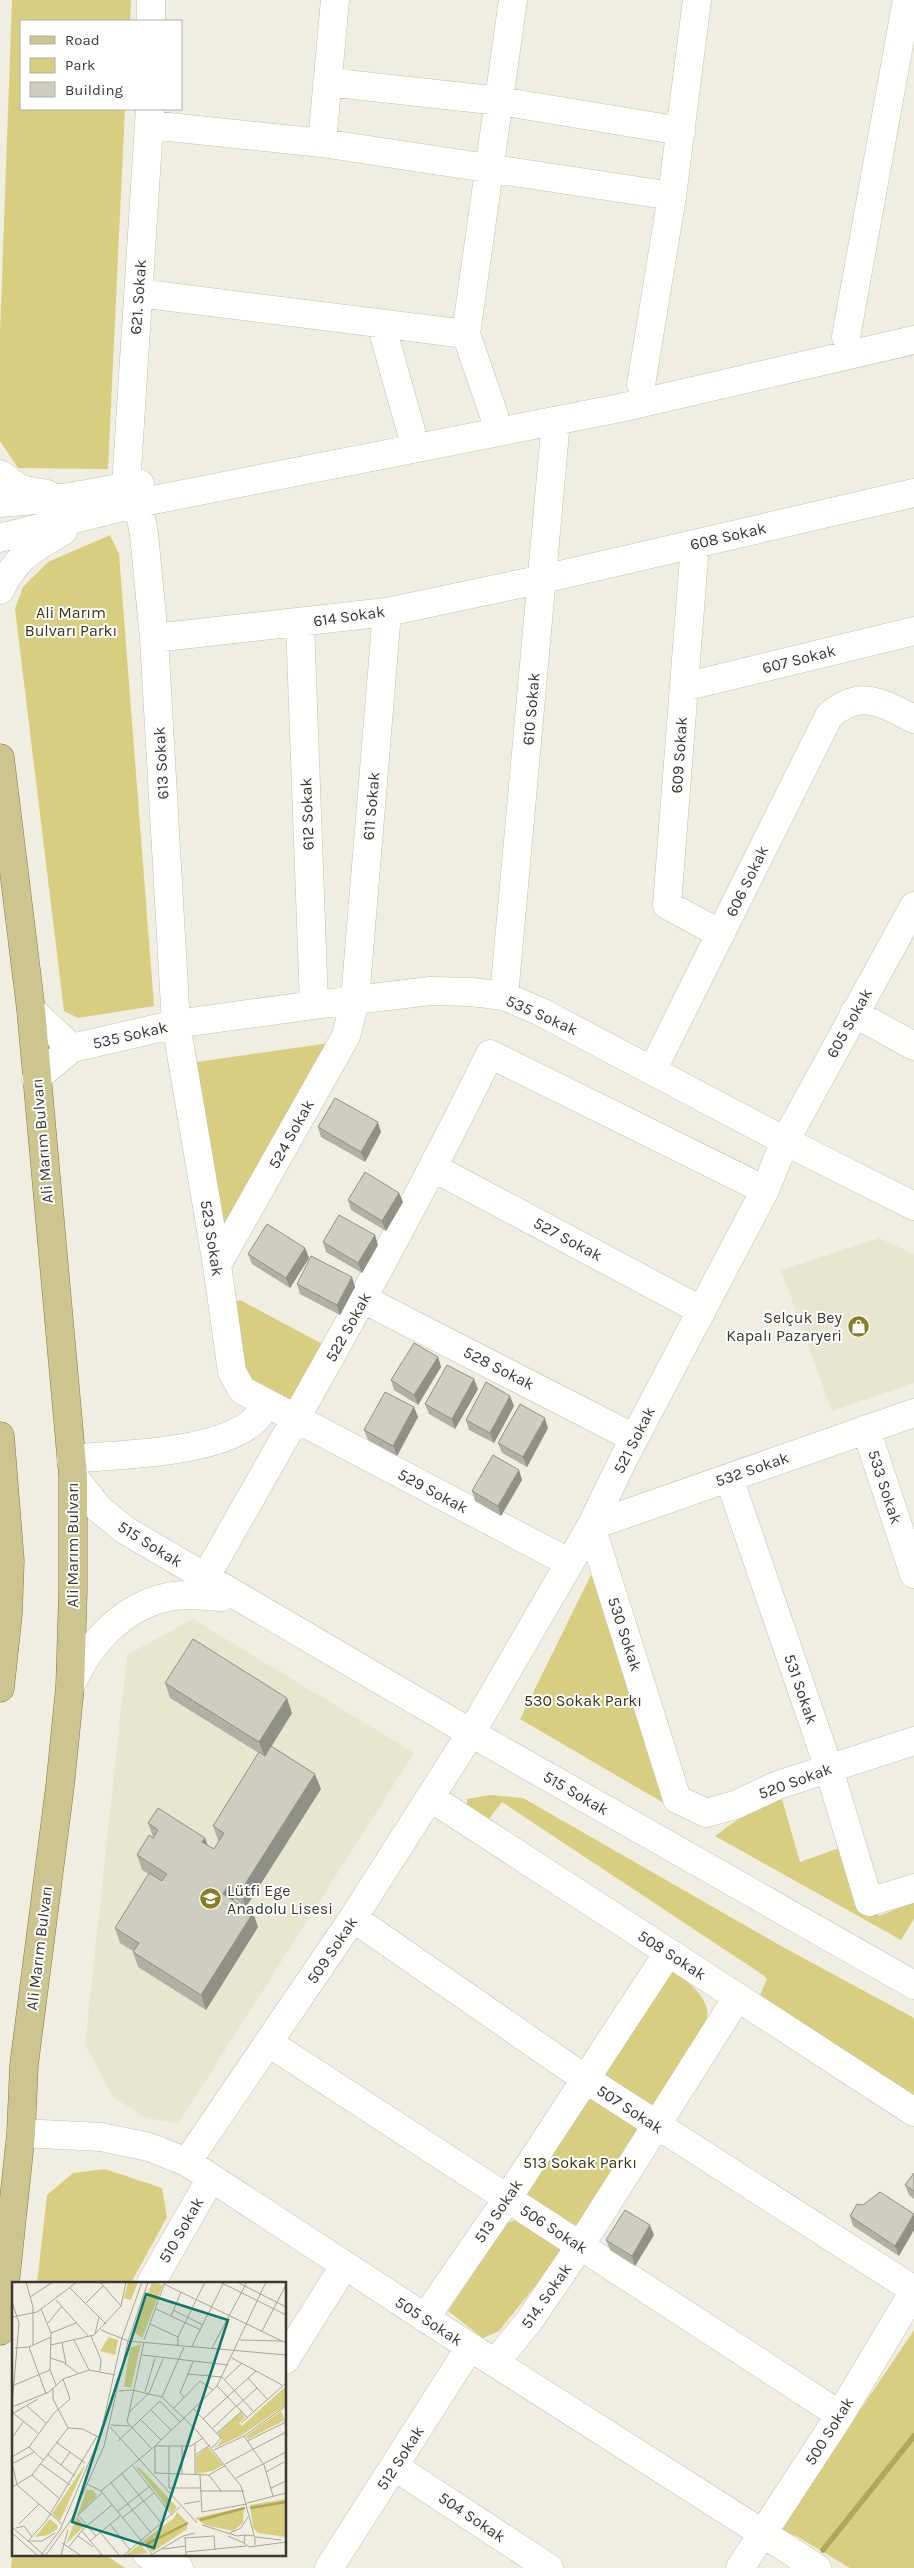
<svg xmlns="http://www.w3.org/2000/svg" width="914" height="2568" font-family="Karla,sans-serif">
<style>
.built{fill:#e8e6d0}
.green{fill:#d8ce80}
.lines{fill:none;stroke-linecap:round;stroke-linejoin:round}
.stream{stroke:#b1a758;stroke-width:5.5}
.minor-casing{stroke:#c1c0b2;stroke-width:29}
.major-casing{stroke:#837a3f;stroke-width:29}
.minor{stroke:#fff;stroke-width:28}
.major{stroke:#cdc590;stroke-width:28}
.wall{fill:#b1b0a4}
.shaded-wall{fill:#909086}
.building{fill:#cecdbf;stroke:#909086}
.labels{text-anchor:middle;dominant-baseline:central;stroke-width:4;stroke-linejoin:round;paint-order:stroke}
.street-label{font-size:16px;fill:#393833;stroke:#fff}
.park-label{font-size:16px;fill:#3a3512;stroke:#fff}
.poi-label{font-size:16px;fill:#393833;stroke:#fff;text-anchor:end}
.inset-river{fill:none;stroke:#b1a758;stroke-width:2.5}
.inset-road{fill:none;stroke:#a7a59b;stroke-width:1}
.view{fill:#0f766e;fill-opacity:0.15;stroke:#0f766e;stroke-width:2.5}
.inset-edge{fill:none;stroke:#393833;stroke-width:2.5}
</style>
<rect width="100%" height="100%" fill="#f0eee0"/>
<path class="built" d="M879 1238 914 1254V1383L832 1411 781 1270Z
M193 1619 414 1753 178 2124 144 2117 113 2097 85 2044 127 1655Z"/>
<path class="green" d="M12 0H131L130 21H21V109H125L108 469 18 468 0 441V333Z
M110 535 119 554 154 1006 78 1018 64 1011 15 609 23 587 48 562Z
M330 1043 222 1232 190 1063Z
M240 1300 326 1346 288 1411 244 1385 228 1305Z
M592 1573 667 1805 520 1719Z
M490 1795 523 1798 781 1946 914 2018V2103L757 2002 767 1979 763 1975 502 1802 488 1820 467 1807V1799Z
M781 1796 800 1862 842 1847 855 1900 879 1916 914 1902V1919L901 1940 715 1836 752 1809Z
M668 1969C683 1976 711 1998 707 2017 702 2044 667 2086 652 2110L597 2075Z
M585 2093 641 2131 575 2230 518 2193Z
M105 2169 162 2188 167 2217 131 2283H37L47 2195 73 2173Z
M518 2219 561 2247V2254L499 2331 483 2338 448 2311 507 2223Z
M914 2330V2568H850L798 2537 780 2529Z
M14 2535V2554H104L125 2568H11Z"/>
<g class="lines">
<path class="stream" d="M823 2550 914 2436"/>
<defs>
<path id="minor" d="M151 21V0
M327 82 500 101 681 131
M150 125 322 143 672 196
M322 143 335 0
M138 293 466 334
M381 324 411 431
M846 337 907 0
M641 385 672 196 697 0
M494 415 466 334 513 0
M0 474 20 489 47 494
M126 486 150 109
M0 503 70 497 140 484
M138 503 144 534 154 638 176 1024 217 1265 232 1372 242 1390 570 1563
M0 538 138 503 620 408 914 340
M695 544 667 905 721 934
M0 590C17 556 31 550 63 531
M300 623 314 1005
M154 638 387 612 543 579 914 493
M684 687 914 631
M504 996 556 421
M31 1010 72 1048
M854 1013 914 1046
M652 1071 829 716C860 688 882 703 914 719
M36 1078 72 1048 176 1024 314 1005 430 991 472 992 504 996 541 1012 785 1141 914 1206
M434 1168 702 1311
M217 1265 346 1036 355 1000 387 612
M363 1299 634 1438
M914 1413 591 1526 677 1799 706 1813 735 1805 778 1785 914 1741
M866 1429 914 1574
M71 1459C120 1454 221 1454 256 1419 260 1415 263 1408 266 1403
M73 1476 99 1509 125 1530 471 1733 914 1985
M729 1478 829 1769 869 1902 914 1888
M204 1595 205 1578C304 1405 402 1233 490 1054L765 1190
M70 1687C88 1645 121 1607 168 1597 185 1593 205 1596 222 1597
M431 1798 914 2112
M353 1918 584 2078 914 2290
M269 2043 840 2415
M21 2133 101 2137 149 2147 187 2162 470 2347 817 2568
M187 2162 353 1918 471 1733 591 1526 626 1454 765 1190 785 1141 914 906
M151 2283 211 2178
M425 2318 507 2199 668 1953
M285 2360 344 2266
M495 2363 529 2321 580 2246 737 1998
M395 2467 549 2568
M147 2554 158 2562 179 2568
M329 2568 470 2347
M740 2568 840 2415 914 2291"/>
<path id="major" d="M0 758 31 1010 73 1476V1590L70 1687 60 1786 24 2065 21 2133 0 2331
M0 1436 10 1561 8 1614 0 1688"/>
</defs>
<use href="#minor" class="minor-casing"/>
<use href="#major" class="major-casing"/>
<use href="#minor" class="minor"/>
<use href="#major" class="major"/>
</g>
<path class="wall" d="M318 1127 381 1132 365 1162 321 1137Z
M399 1193 403 1202 386 1231 351 1210 348 1200Z
M323 1242 378 1245 362 1273 326 1252Z
M305 1248 309 1258 290 1288 252 1264 248 1254Z
M352 1277 355 1287 340 1315 300 1294 297 1284Z
M438 1357 441 1367 418 1405 394 1390 391 1380Z
M478 1389 455 1429 429 1414 425 1404Z
M514 1406 494 1443 469 1430 466 1420Z
M414 1407 418 1417 397 1456 368 1440 364 1430Z
M548 1428 527 1467 502 1453 498 1443Z
M522 1480 501 1516 475 1501 472 1491Z
M165 1683 292 1713 271 1746 321 1789 246 1907 234 1899 233 1900 253 1913 258 1927 206 2010 138 1967 133 1952V1951L120 1943 115 1928 149 1874 142 1870 137 1855 153 1837 148 1823 205 1838 208 1846 214 1849 219 1841 218 1840 213 1826 259 1753 170 1698Z
M914 2173V2199L909 2195 905 2185Z
M880 2192 899 2256 853 2226 850 2216 863 2205Z
M654 2235 635 2266 610 2250 606 2240Z"/>
<path class="shaded-wall" d="M378 1122 381 1132 365 1162 361 1152Z
M399 1193 403 1202 386 1231 382 1221Z
M375 1235 378 1245 362 1273 358 1263Z
M305 1248 309 1258 290 1288 286 1278Z
M352 1277 355 1287 340 1315 337 1305Z
M438 1357 441 1367 418 1405 414 1395Z
M474 1379 478 1389 455 1429 452 1419Z
M510 1396 514 1406 494 1443 490 1433Z
M414 1407 418 1417 397 1456 393 1446Z
M545 1418 548 1428 527 1467 523 1457Z
M519 1470 522 1480 501 1516 498 1506Z
M287 1698 292 1713 265 1757 259 1742Z
M315 1774 321 1789 246 1907 240 1892Z
M205 1838 210 1853 202 1842Z
M228 1885 234 1899 228 1908 223 1894Z
M253 1913 258 1927 206 2010 201 1995Z
M914 2214V2230L899 2256 895 2246Z
M650 2225 654 2235 635 2266 632 2256Z"/>
<path class="building" d="M335 1098 378 1122 361 1152 318 1127Z
M365 1172 399 1193 382 1221 348 1200Z
M339 1215 375 1235 358 1263 323 1242Z
M267 1224 305 1248 286 1278 248 1254Z
M311 1256 352 1277 337 1305 297 1284Z
M414 1343 438 1357 414 1395 391 1380Z
M447 1365 474 1379 452 1419 425 1404Z
M486 1382 510 1396 490 1433 466 1420Z
M385 1392 414 1407 393 1446 364 1430Z
M520 1404 545 1418 523 1457 498 1443Z
M493 1455 519 1470 498 1506 472 1491Z
M193 1639 287 1698 259 1742 165 1683Z
M271 1746 315 1774 240 1892 228 1885 223 1894 253 1913 201 1995 133 1952 139 1943 115 1928 149 1873 162 1881 167 1874 137 1855 149 1835 153 1838 158 1830 148 1823 158 1808 205 1838 202 1842 214 1849 224 1833 213 1826 259 1752 265 1756Z
M914 2173V2191L905 2185Z
M880 2192 914 2214 895 2246 850 2216 857 2204 863 2205Z
M625 2210 650 2225 632 2256 606 2240Z"/>
<defs>
<symbol id="shop-disc" viewBox="-11 -11 22 22"><circle r="9.5" fill="#897d23" stroke="#fff"/><path d="M-5-2.5h2.3a2.7 3.5 0 0 1 5.4 0H5L5.5 6h-11ZM-1.5-2.5h3a1.5 2.3 0 0 0-3 0Z" fill="#fff"/></symbol>
<symbol id="school-disc" viewBox="-11 -11 22 22"><circle r="9.5" fill="#897d23" stroke="#fff"/><path d="M0-5L7-2L0 1L-7-2ZM-4 1L0 2.5L4 1V4Q0 6-4 4Z" fill="#fff"/></symbol>
</defs>
<g fill-rule="evenodd">
<use href="#shop-disc" x="846" y="1314" width="25" height="25"/>
<use href="#school-disc" x="198" y="1886" width="25" height="25"/>
</g>
<g class="labels">
<g class="street-label">
<text transform="translate(138 297) rotate(-86)">621. Sokak</text>
<text transform="translate(728 536) rotate(-13)">608 Sokak</text>
<text transform="translate(349 616) rotate(-8)">614 Sokak</text>
<text transform="translate(799 659) rotate(-14)">607 Sokak</text>
<text transform="translate(531 709) rotate(-85)">610 Sokak</text>
<text transform="translate(679 755) rotate(-86)">609 Sokak</text>
<text transform="translate(161 763) rotate(-93)">613 Sokak</text>
<text transform="translate(371 806) rotate(-85)">611 Sokak</text>
<text transform="translate(307 814) rotate(-92)">612 Sokak</text>
<text transform="translate(747 881) rotate(-64)">606 Sokak</text>
<text transform="translate(542 1015) rotate(24)">535 Sokak</text>
<text transform="translate(849 1023) rotate(-61)">605 Sokak</text>
<text transform="translate(130 1035) rotate(-13)">535 Sokak</text>
<text transform="translate(291 1134) rotate(-61)">524 Sokak</text>
<text transform="translate(42 1141) rotate(-95)">Ali Marım Bulvarı</text>
<text transform="translate(212 1238) rotate(81)">523 Sokak</text>
<text transform="translate(568 1239) rotate(28)">527 Sokak</text>
<text transform="translate(348 1327) rotate(-61)">522 Sokak</text>
<text transform="translate(499 1368) rotate(27)">528 Sokak</text>
<text transform="translate(634 1440) rotate(-63)">521 Sokak</text>
<text transform="translate(752 1469) rotate(-19)">532 Sokak</text>
<text transform="translate(885 1487) rotate(72)">533 Sokak</text>
<text transform="translate(433 1491) rotate(28)">529 Sokak</text>
<text transform="translate(150 1544) rotate(32)">515 Sokak</text>
<text transform="translate(72 1545) rotate(-90)">Ali Marım Bulvarı</text>
<text transform="translate(625 1634) rotate(72)">530 Sokak</text>
<text transform="translate(801 1689) rotate(71)">531 Sokak</text>
<text transform="translate(795 1781) rotate(-20)">520 Sokak</text>
<text transform="translate(576 1793) rotate(30)">515 Sokak</text>
<text transform="translate(39 1948) rotate(-83)">Ali Marım Bulvarı</text>
<text transform="translate(332 1950) rotate(-56)">509 Sokak</text>
<text transform="translate(672 1955) rotate(33)">508 Sokak</text>
<text transform="translate(630 2109) rotate(33)">507 Sokak</text>
<text transform="translate(498 2211) rotate(-56)">513 Sokak</text>
<text transform="translate(554 2229) rotate(33)">506 Sokak</text>
<text transform="translate(181 2230) rotate(-60)">510 Sokak</text>
<text transform="translate(546 2296) rotate(-55)">514. Sokak</text>
<text transform="translate(429 2321) rotate(33)">505 Sokak</text>
<text transform="translate(829 2431) rotate(-58)">500 Sokak</text>
<text transform="translate(400 2458) rotate(-57)">512 Sokak</text>
<text transform="translate(472 2517) rotate(34)">504 Sokak</text>
</g>
<g class="park-label">
<text x="71" y="612">Ali Marım<tspan x="71" dy="18">Bulvarı Parkı</tspan></text>
<text x="583" y="1700">530 Sokak Parkı</text>
<text x="580" y="2162">513 Sokak Parkı</text>
</g>
<g class="poi-label">
<text x="842" y="1317">Selçuk Bey<tspan x="842" dy="18">Kapalı Pazaryeri</tspan></text>
<text x="227" y="1890" text-anchor="start">Lütfi Ege<tspan x="227" dy="18">Anadolu Lisesi</tspan></text>
</g>
</g>
<g transform="translate(12 2282)">
<rect width="274" height="274" fill="#f0eee0"/>
<path d="M116 0H126L119 18 112 16ZM140 0 151 3 130 56 122 50ZM97 55 106 58 103 73 88 69ZM129 62 119 106 112 104 118 66ZM274 104V123L230 153 203 166 210 158 206 151 229 130 233 135 227 141 230 144ZM269 129 273 138 236 157 234 154ZM196 165 211 183 200 189 184 192V174ZM72 184H73L48 239 40 232ZM124 185 129 187 165 225 160 231ZM75 208H81L85 214 65 234 72 244 54 262ZM274 217V255L246 251 241 246 238 223ZM232 225 231 241 221 249 193 243 183 236ZM165 230 175 240V247L140 270 131 259 161 237ZM38 237 46 244 45 247 36 253 23 255ZM128 262 136 271 114 273Z" fill="#d8ce80"/>
<path class="inset-river" d="M238 226 274 220M188 238 233 226M135 262 176 241"/>
<path class="inset-road" d="M14 0 21 25V63M88 0 109 24M208 0 274 33M225 0 274 25M152 2 274 61M58 6 94 42M18 15 41 0M44 18 77 55M0 20 7 41 0 124M74 21 91 4M144 27 189 48M161 28 191 43M159 34 169 10M0 35 25 30 65 0M36 41 50 24M138 42 166 55M89 48 116 59 274 73M250 49 274 3M39 51 64 41M83 52 87 35M79 54 89 78 88 89M62 58 77 88M132 58 153 0M228 58 270 59M132 60 115 140 140 167M50 61 54 82M39 63 82 53 109 24 114 0M166 63V55L193 0M180 64 212 0M17 65 34 112M3 66 17 65 39 55M200 66 235 0M130 73 216 83M38 76 51 80 67 92M220 76 270 103M38 88 44 103M175 92 210 95 241 129M236 96 255 117M213 97 230 81M0 104 38 88 39 51 29 27M205 104 235 135M41 106V117L56 146 71 147 86 155M107 109 120 108 150 115 185 149 229 204 242 253M133 110 143 76M150 115 172 65M172 115 168 111 181 80M15 124 34 141M225 124 245 106M0 125 37 110 51 97 77 88 103 93M0 125 1 131 26 151M162 126 188 99 201 108M181 126 209 156 200 166M139 128 159 148M117 130 137 111 151 77M0 132 26 117M191 137 244 89M129 138 149 158M229 141 274 101M99 143 118 144M98 145 185 241M201 146 224 124M205 151 230 129M232 154 252 183 261 214M0 156 11 140M191 156 179 164H143V191L197 193 214 183M106 159 148 119 168 140M235 159 274 140M44 160 73 181M157 164V206H188M170 164V193M17 165 31 178M202 168 232 154 274 124M35 172 63 194M183 173 198 163M0 175 17 165 42 131 58 117 51 97M0 180 5 203 50 242M0 182 22 170M29 182 58 203M213 182 274 150M49 183 58 170M121 184 160 233M254 190 272 180M110 192 150 242M20 193 48 217M183 193V162M188 193 190 230 235 222M197 193 209 209M224 196 274 170M99 201 139 251M75 202 89 209 140 272M0 205 20 193 56 146M259 206 274 199M89 209 143 164 205 104 254 0M188 209H232M235 221 274 211M172 222 188 219M105 230 137 205M110 236 142 211M7 242 27 222M98 242 118 268M190 243 225 254 233 253M0 245 32 273M4 246 12 244 20 255M70 249 90 273M88 250 107 273M0 251 25 273M218 251 229 246 236 235M66 254 81 265M84 254 66 233 90 211M216 254 232 261M173 255 174 273M244 255 269 258M173 256 202 254 203 268M16 259 34 239 85 154M17 259H30L43 251M78 259 108 234M50 261 68 273M243 263V254L233 253 232 261 237 265 274 260M57 265 71 247 100 223M151 267 174 264M174 270 234 264M29 273 48 248 88 155 110 56 130 0M34 273 59 238 92 164 116 59 136 0M49 273 56 248M112 273 168 225M139 273 171 254 183 251"/>
<path class="view" d="M134 12 216 38 142 266 60 240Z"/>
<rect width="274" height="274" class="inset-edge"/>
</g>
<rect x="20" y="20" width="162" height="90" fill="#ffffff" stroke="#b0afad"/>
<rect x="30" y="36" width="25" height="8" fill="#cdc590" stroke="#b0afad"/>
<text x="65" y="45" font-size="15" fill="#393833">Road</text>
<rect x="30" y="58" width="25" height="15" fill="#d8ce80" stroke="#b0afad"/>
<text x="65" y="70" font-size="15" fill="#393833">Park</text>
<rect x="30" y="82" width="25" height="15" fill="#cecdbf" stroke="#b0afad"/>
<text x="65" y="95" font-size="15" fill="#393833">Building</text>
</svg>
